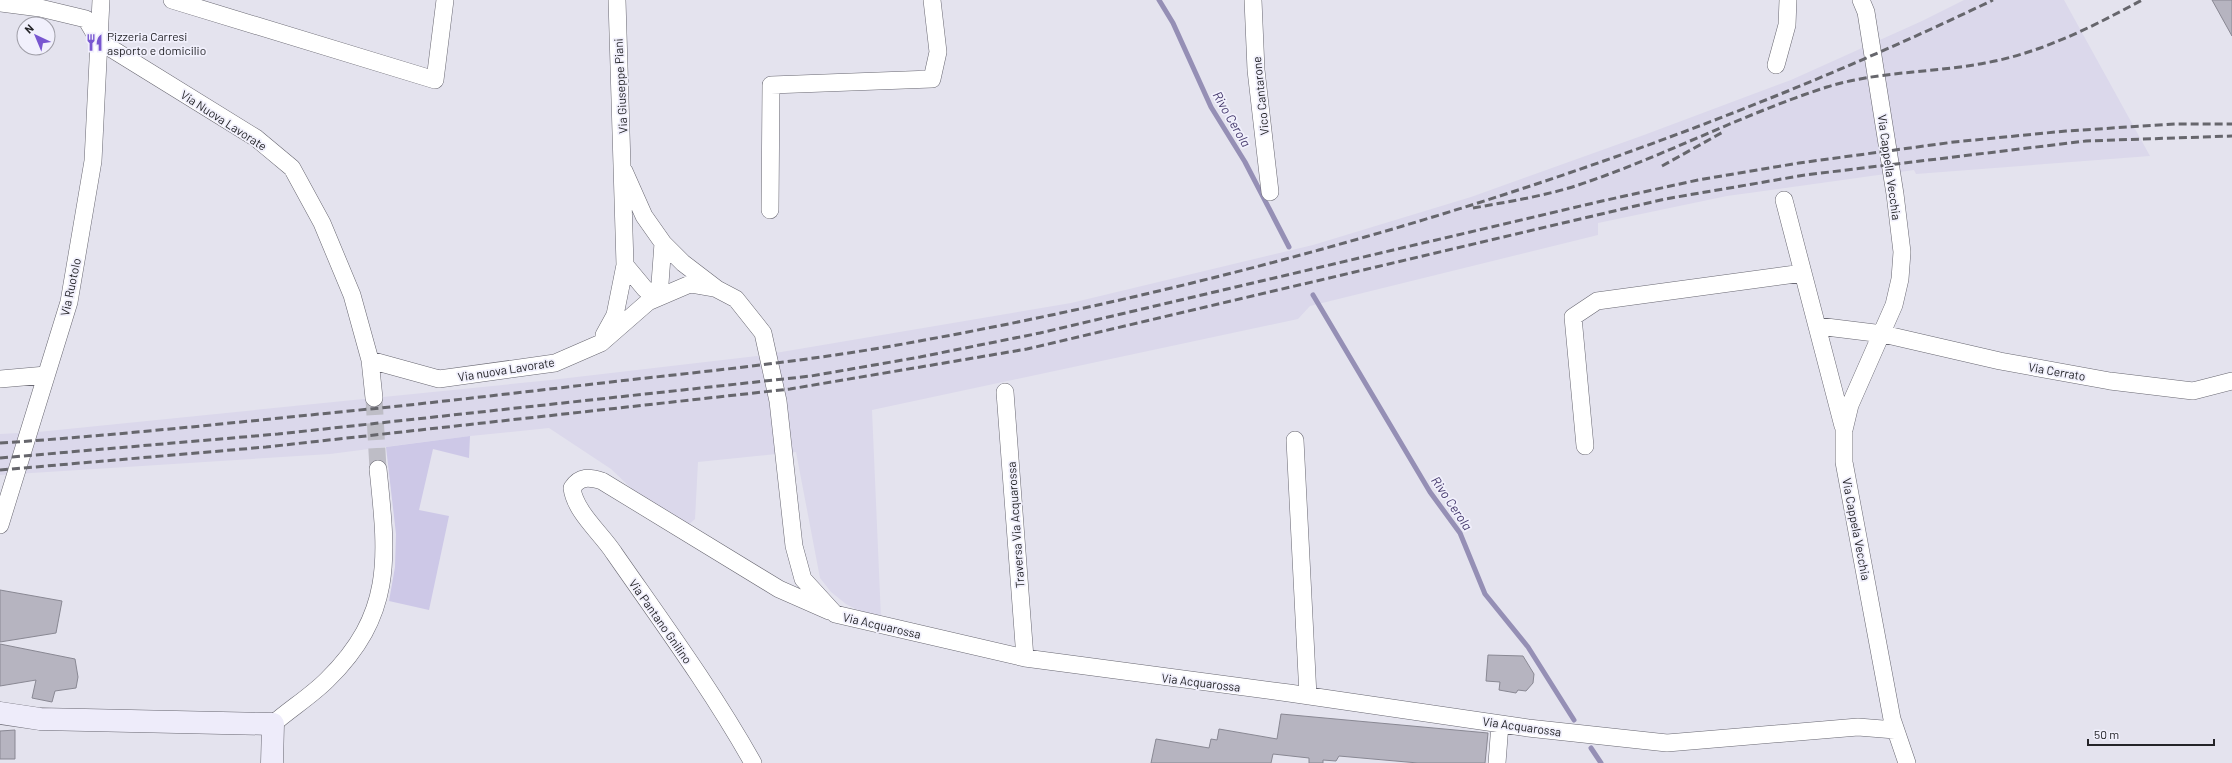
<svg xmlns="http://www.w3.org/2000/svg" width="2232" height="763" font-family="Barlow,sans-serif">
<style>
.built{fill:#dbd8eb}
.green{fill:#cdc8e7}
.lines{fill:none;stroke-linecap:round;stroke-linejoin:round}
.stream{stroke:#958fb5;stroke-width:5}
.building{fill:#b6b4c0;stroke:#898893}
.minor-tunnel{stroke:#bebdc6;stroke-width:17;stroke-dasharray:17 8;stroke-linecap:butt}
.minor-casing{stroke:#686771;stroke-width:18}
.secondary-casing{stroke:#686771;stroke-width:23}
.minor{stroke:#fff;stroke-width:17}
.secondary{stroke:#eeecfa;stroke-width:22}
.rail{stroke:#66666c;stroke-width:3;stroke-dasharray:8 4;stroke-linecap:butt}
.labels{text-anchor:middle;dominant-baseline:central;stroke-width:3.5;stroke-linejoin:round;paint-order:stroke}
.poi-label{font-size:12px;fill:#242428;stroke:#f1f0fc;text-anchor:start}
.street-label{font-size:12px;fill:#242428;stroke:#f1f0fc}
.water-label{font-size:13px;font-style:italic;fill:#473b6e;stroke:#f1f0fc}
</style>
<rect width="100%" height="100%" fill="#e4e3ee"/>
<path class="built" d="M1964 0H2064L2150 156 1916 174 1914 170 1727 196 1598 223V235L1310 306 1298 319 872 410 881 618 867 615 846 604 831 592 820 578 796 452 698 462 695 519 687 526 631 488 611 469 549 428 470 436 330 454 0 475V434L38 432 551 380 757 356 1071 303 1313 245 1471 197 1644 135 1791 80 1922 21Z"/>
<path class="green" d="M470 436 469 458 433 449 419 510 449 516 429 610 389 601 395 567 396 534 386 447Z"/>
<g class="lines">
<path class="stream" d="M1159 0 1173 23 1211 107 1245 162 1289 247
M1313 295 1430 492 1460 533 1485 594 1528 647 1574 720
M1591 748 1601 763"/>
</g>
<path class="building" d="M2212 0H2232V36Z
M0 590 62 601 56 633 0 642Z
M0 644 75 659 78 677 76 688 55 691 52 702 32 698 36 680 0 686Z
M1488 655 1523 656 1534 674 1533 683 1526 691 1518 690 1516 693 1499 690 1500 682 1486 681Z
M1281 714 1488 733 1485 763H1418L1339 756 1336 761 1323 760V763H1309V758L1273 754 1271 763H1151L1156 739 1209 748 1211 739 1217 740 1219 729 1277 739Z
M15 730V759H0V731Z"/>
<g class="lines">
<path class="minor-tunnel" d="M374 398 378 469"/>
<defs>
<path id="minor" d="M172 0 435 80 445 0
M1253 0 1256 70 1270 192
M1861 0 1866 12 1895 194 1902 252 1900 279 1894 305 1850 405 1844 430V462L1892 719 1907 763
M0 3 40 8 86 19 99 41 256 138 292 168 322 223 352 295 370 360 374 398
M1776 65 1787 25 1788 0
M624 171 644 216 663 243 683 263 717 289 736 299 763 333 778 401 794 546 803 579 835 614 1025 658 1289 693 1528 728 1667 743 1858 727 1895 730
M1784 200 1843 426
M770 210 771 85 932 79 938 52 932 0
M625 265 645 289 659 297
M659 297 663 243
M1818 326 1883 334 2000 361 2110 381 2193 391 2232 381
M604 335 615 315 625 265 617 0
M370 360 439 379 555 363 601 343 648 302 690 284 713 288
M0 379 46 375
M1005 392 1025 658
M1295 440 1308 696
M1585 446 1573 317 1597 301 1803 273
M0 525 69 302 93 161 101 0
M273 724C290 709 311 696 327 680 395 613 387 556 378 469
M753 763C712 690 662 622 614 553 601 533 575 512 572 488 580 476 589 477 602 481L779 589 829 611
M1497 763 1500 724"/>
<path id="secondary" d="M0 713 40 719 273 724 272 763"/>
</defs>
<use href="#minor" class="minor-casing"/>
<use href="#secondary" class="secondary-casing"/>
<use href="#minor" class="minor"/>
<use href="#secondary" class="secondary"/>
<path class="rail" d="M1662 166 1723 132
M1473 208C1512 201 1552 195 1590 181 1670 153 1746 113 1827 87 1878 71 1933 73 1985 63 2041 53 2092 27 2142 0
M0 443C124 435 247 421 370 409 459 400 548 389 637 379 729 369 822 359 914 342 1284 275 1654 163 1993 0
M0 458 278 434 811 376 920 357 1040 333 1602 201 1698 180 1799 163 1954 142 2066 131 2175 124H2232
M0 470 266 447 790 389 1027 349 1665 199 1805 175 2086 141 2232 136"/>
</g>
<defs>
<symbol id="restaurant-bare" viewBox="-9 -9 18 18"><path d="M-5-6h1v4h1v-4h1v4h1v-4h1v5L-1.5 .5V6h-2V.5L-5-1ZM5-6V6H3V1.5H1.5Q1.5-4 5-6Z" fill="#7856d0" stroke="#f1f0fc" stroke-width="2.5" paint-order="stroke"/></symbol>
</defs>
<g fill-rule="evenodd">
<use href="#restaurant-bare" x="82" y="30" width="25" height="25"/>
</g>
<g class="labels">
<g class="poi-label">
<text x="107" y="36">Pizzeria Carresi<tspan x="107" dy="14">asporto e domicilio</tspan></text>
</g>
<g class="street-label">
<text transform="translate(620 86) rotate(-93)">Via Giuseppe Piani</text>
<text transform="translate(1260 96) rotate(-96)">Vico Cantarone</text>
<text transform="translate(224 120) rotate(33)">Via Nuova Lavorate</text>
<text transform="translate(1890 167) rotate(82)">Via Cappella Vecchia</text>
<text transform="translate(70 287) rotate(-78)">Via Ruotolo</text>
<text transform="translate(506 369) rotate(-9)">Via nuova Lavorate</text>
<text transform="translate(2057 371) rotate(10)">Via Cerrato</text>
<text transform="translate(1015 525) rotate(-94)">Traversa Via Acquarossa</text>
<text transform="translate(1857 529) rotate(79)">Via Cappela Vecchia</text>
<text transform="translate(661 621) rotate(55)">Via Pantano Gnilino</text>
<text transform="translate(882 625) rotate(13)">Via Acquarossa</text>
<text transform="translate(1201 682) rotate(7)">Via Acquarossa</text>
<text transform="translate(1522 726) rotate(8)">Via Acquarossa</text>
</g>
<g class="water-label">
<text transform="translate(1232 119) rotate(60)">Rivo Cerola</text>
<text transform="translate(1452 503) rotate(56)">Rivo Cerola</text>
</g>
</g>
<g transform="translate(36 36) rotate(316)"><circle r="19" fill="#f1f0fc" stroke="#9f9ea7"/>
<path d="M0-3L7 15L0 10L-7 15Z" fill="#7856d0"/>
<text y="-6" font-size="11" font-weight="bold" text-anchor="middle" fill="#242428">N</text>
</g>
<path d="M2088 739v6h126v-6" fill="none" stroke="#242428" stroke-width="2"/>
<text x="2094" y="739" font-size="12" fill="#242428" stroke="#f1f0fc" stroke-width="3" paint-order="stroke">50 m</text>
</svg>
